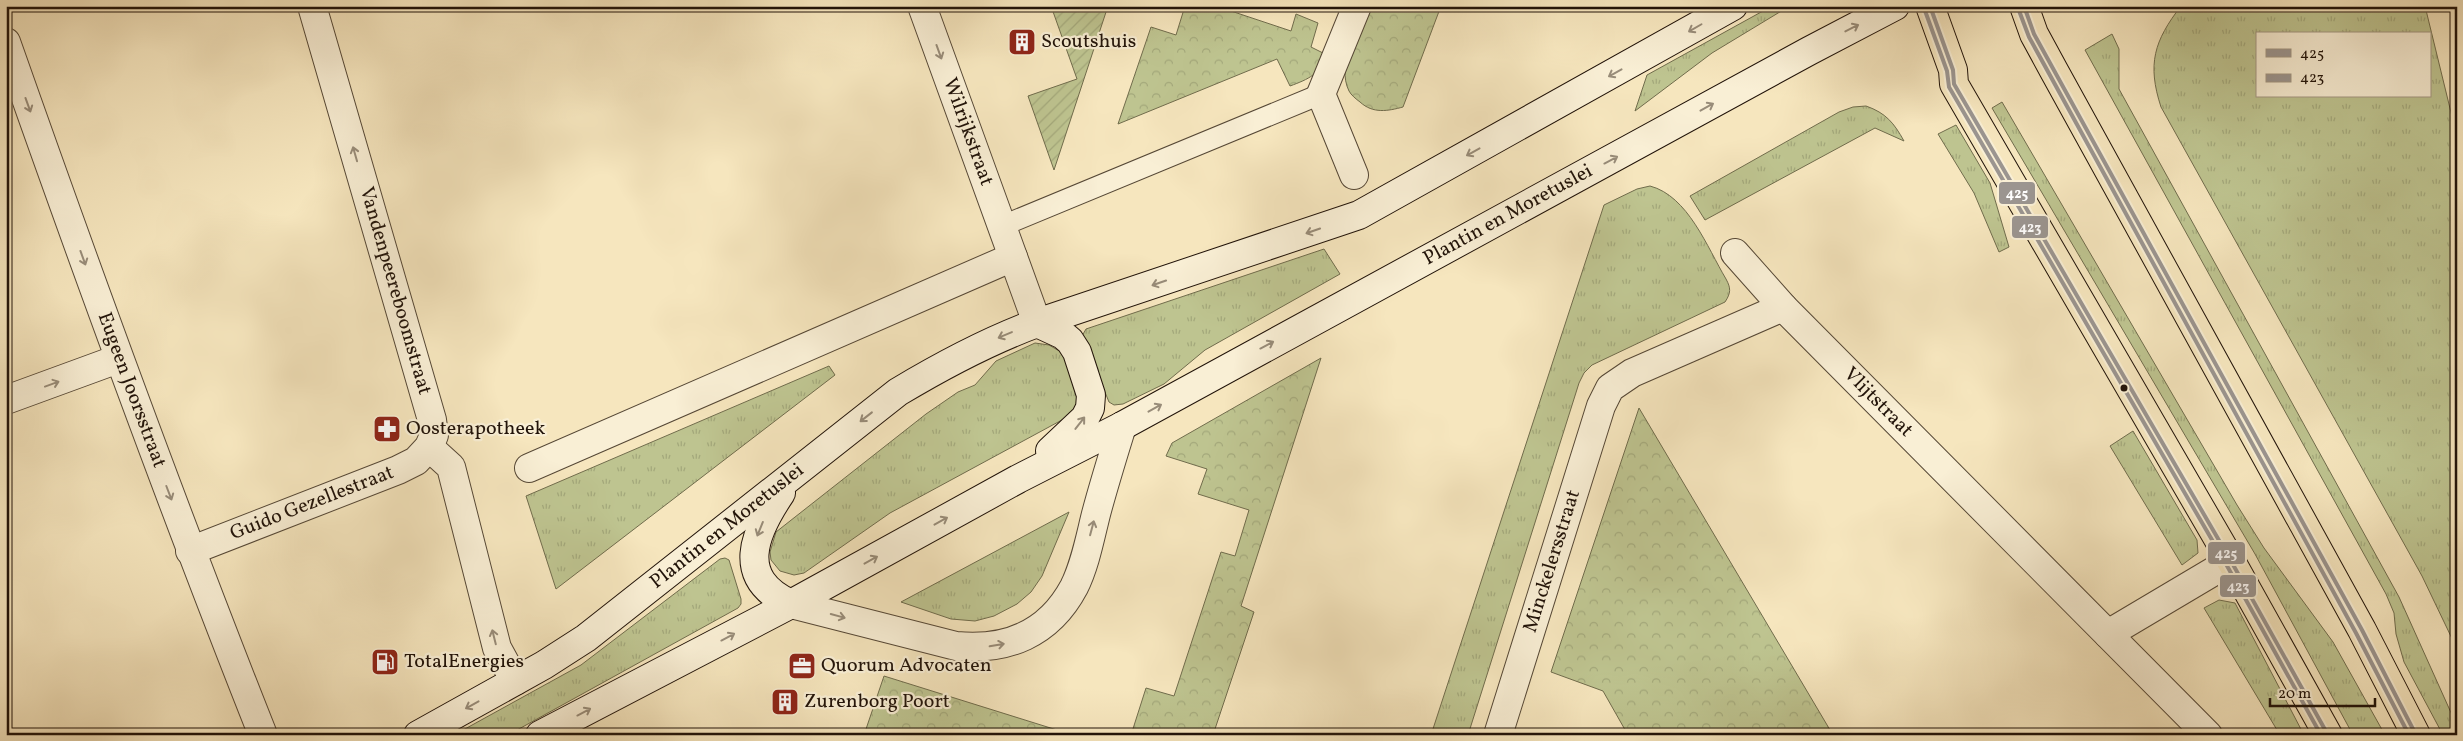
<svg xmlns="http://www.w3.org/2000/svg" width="2463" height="741" font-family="Vollkorn,serif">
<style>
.grass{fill:url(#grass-tufts);stroke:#706c4c;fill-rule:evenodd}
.forest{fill:url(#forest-crowns);stroke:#706c4c}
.garden{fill:url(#garden-furrows);stroke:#706c4c}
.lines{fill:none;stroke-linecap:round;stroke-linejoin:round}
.service-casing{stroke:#564836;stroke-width:22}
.pedestrian-casing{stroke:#564836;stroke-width:30}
.minor-casing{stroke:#564836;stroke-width:30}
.secondary-casing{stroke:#211309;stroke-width:30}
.primary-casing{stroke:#211309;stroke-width:30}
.service{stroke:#f9efd5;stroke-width:20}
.pedestrian{stroke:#f9efd5;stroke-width:28}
.minor{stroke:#f9efd5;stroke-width:28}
.secondary{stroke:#f9efd5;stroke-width:28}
.primary{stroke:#f6e6be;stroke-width:28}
.bus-1-casing{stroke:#f9efd5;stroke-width:8}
.bus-2-casing{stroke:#f9efd5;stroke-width:8}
.bus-1{stroke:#9b9590;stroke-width:4}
.bus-2{stroke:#9b9590;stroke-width:4}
.oneway{stroke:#988c79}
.bus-dot{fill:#211309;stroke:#f9efd5;stroke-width:2}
.labels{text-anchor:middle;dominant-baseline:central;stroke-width:4.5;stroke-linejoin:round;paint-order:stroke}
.poi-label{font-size:20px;fill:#211309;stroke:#f9efd5;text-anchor:start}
.street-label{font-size:20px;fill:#211309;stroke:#f9efd5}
.line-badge{stroke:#f9efd5;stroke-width:2}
.badge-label{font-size:14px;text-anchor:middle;font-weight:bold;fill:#fff}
</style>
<defs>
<pattern id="grass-tufts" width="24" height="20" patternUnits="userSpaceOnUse" patternTransform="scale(1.25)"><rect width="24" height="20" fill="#bec490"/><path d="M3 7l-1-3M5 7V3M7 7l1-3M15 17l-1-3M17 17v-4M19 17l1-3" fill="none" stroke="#a3a87b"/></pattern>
<pattern id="forest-crowns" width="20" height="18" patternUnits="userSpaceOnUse" patternTransform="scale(1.25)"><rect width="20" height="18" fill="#bec490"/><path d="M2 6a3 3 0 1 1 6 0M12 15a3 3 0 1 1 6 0" fill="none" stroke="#a3a87b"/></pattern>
<pattern id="garden-furrows" width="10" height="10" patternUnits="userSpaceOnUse" patternTransform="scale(1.25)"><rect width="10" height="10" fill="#bec490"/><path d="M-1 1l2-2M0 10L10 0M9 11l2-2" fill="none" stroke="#a3a87b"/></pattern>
</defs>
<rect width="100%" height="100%" fill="#f6e6be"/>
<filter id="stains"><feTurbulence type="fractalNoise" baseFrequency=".004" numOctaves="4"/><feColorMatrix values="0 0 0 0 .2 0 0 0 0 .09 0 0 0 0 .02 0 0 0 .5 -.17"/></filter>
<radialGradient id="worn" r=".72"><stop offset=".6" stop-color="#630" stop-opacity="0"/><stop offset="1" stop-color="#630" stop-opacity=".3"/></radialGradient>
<path class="grass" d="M1772 6 1788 7 1712 53 1635 111 1647 75Z
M2181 6H2425L2457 137V649L2422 576 2161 107C2147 64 2154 41 2181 6ZM2257 34H2429V96H2257Z
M2112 34 2119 49V89L2399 597 2457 726V735H2443L2404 662 2396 634 2394 613 2386 594 2085 50Z
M2002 102 2237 505 2264 548 2333 642 2385 735H2353L2255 554 1992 108Z
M1866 106C1886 113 1894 123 1904 141L1875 128 1705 220 1690 196 1839 112 1853 107Z
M1956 125 1990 183 2009 247 1999 252 1974 193 1938 134Z
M1650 186C1688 196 1707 247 1726 279 1731 288 1731 293 1725 302L1592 365 1584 373 1579 383 1468 735H1431L1604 205 1637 189Z
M1324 249 1340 274 1205 350 1164 384 1123 404 1114 405 1109 402 1082 336 1086 329Z
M1035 343 1049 345 1061 352 1071 362 1080 396 1073 414 890 513 804 573 794 575 780 571 771 560 770 552 776 532 926 414 958 392 975 385 996 361Z
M829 366 835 375 556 589 526 496Z
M2133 431 2197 540 2198 553 2182 565 2110 446Z
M1069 512 1042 576 1031 592 1017 604 994 616 975 621 951 619 901 602Z
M725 558 729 560 741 599V604L738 608 508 735H454L581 665 720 559Z
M2219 600 2235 603 2304 735H2280L2204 608Z"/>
<path class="forest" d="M1185 6H1216L1291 31 1296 14 1318 23 1311 47 1327 55C1320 74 1309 79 1290 86L1277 59 1118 124 1151 27 1176 35Z
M1369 6H1441L1403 107C1388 111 1373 114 1360 102 1356 99 1351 95 1349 91 1336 65 1358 30 1369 6Z
M1321 358 1241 606 1254 612 1213 735H1131L1146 688 1174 696 1221 552 1235 556 1249 510 1198 494 1207 469 1166 456 1172 443Z
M1639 408 1833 735H1628L1603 691 1551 672Z
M884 676 1073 735H864Z"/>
<path class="garden" d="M1051 6H1108L1054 170 1028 96 1077 79Z"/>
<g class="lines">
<defs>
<path id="service" d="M1002 226 1321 94"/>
<path id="pedestrian" d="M1354 175 1321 94 1357 6"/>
<g id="minor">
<path id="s1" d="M922 6 1037 323"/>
<path id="s2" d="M6 42C88 275 172 506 263 735"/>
<path d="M1735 253 1783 307"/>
<path d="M6 400 118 359"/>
<path d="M429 447 451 467 497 648 515 681"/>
<path d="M529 468 1013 257"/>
<path id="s3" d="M190 551 398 470 416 461 429 447 434 435 432 420 312 6"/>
<path d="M791 604 956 646C1007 651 1049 634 1074 587 1085 565 1090 538 1096 514 1104 484 1113 455 1122 426"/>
<path d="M2108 634 2231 561"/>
<path id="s4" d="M1498 735 1601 406 1610 388 1632 373 1783 307 2208 735"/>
</g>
<g id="secondary">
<path d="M1037 323 1063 335 1070 341 1077 352 1091 395 1090 408 1085 418 1050 451"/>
<path d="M781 493C754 533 734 578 791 604"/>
<path id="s5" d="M418 735 544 665 586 638 898 392C943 365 988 341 1037 323L1359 215 1733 6"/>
<path id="s6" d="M540 735 791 604 1018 479 1122 426 1809 51 1895 6"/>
</g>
<path id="primary" d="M1930 6 1953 70 1954 84 2231 561 2328 735
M2024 6 2034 34 2053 69 2362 630 2416 735"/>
</defs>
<use href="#service" class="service-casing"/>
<use href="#pedestrian" class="pedestrian-casing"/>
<use href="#minor" class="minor-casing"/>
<use href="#secondary" class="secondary-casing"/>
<use href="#primary" class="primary-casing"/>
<use href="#service" class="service"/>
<use href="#pedestrian" class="pedestrian"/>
<use href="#minor" class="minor"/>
<use href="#secondary" class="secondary"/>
<use href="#primary" class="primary"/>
<defs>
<path id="bus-1" d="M1930 6 1953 70 1954 84 2231 561 2328 735
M2024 6 2034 34 2362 630 2416 735"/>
<path id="bus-2" d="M1924 8 1947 71 1949 87 2226 564 2321 735
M2018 8 2029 37 2356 633 2409 735"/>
</defs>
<use href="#bus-1" class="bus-1-casing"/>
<use href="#bus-2" class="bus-2-casing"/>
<use href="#bus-1" class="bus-1"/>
<use href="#bus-2" class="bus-2"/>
</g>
<defs><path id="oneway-shaft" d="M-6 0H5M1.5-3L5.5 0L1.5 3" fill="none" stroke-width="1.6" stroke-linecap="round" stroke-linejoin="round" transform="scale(1.25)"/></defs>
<g class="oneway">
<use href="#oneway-shaft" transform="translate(1695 28) rotate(150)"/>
<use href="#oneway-shaft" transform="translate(1852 28) rotate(-27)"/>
<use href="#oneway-shaft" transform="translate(939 52) rotate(70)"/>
<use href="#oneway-shaft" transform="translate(1615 73) rotate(151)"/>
<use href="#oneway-shaft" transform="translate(28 105) rotate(70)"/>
<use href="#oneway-shaft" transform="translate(1707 107) rotate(-29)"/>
<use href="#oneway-shaft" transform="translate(1473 152) rotate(151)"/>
<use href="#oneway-shaft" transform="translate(355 154) rotate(-106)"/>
<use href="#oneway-shaft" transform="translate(1611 160) rotate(-28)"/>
<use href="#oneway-shaft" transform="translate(1313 231) rotate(161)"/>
<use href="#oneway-shaft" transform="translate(83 258) rotate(70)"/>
<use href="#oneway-shaft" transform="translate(1159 283) rotate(161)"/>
<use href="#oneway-shaft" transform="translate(1005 335) rotate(157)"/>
<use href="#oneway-shaft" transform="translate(1267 345) rotate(-28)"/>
<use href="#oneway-shaft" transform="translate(52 384) rotate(-20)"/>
<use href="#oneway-shaft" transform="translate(1155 408) rotate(-29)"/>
<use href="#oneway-shaft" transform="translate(866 417) rotate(142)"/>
<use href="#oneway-shaft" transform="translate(1080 423) rotate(-52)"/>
<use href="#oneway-shaft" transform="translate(169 493) rotate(69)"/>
<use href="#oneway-shaft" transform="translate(941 521) rotate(-29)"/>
<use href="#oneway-shaft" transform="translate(1092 528) rotate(-75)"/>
<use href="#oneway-shaft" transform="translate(760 529) rotate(112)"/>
<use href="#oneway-shaft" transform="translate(871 560) rotate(-29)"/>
<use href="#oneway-shaft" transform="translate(838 616) rotate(15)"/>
<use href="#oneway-shaft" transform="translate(494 637) rotate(-104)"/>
<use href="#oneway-shaft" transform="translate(728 637) rotate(-28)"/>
<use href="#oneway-shaft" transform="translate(997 645) rotate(-10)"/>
<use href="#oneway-shaft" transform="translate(472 705) rotate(151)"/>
<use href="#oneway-shaft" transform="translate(584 712) rotate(-28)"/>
</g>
<defs>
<symbol id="building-square" viewBox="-11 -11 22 22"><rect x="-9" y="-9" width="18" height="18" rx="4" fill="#8f2418" stroke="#f9efd5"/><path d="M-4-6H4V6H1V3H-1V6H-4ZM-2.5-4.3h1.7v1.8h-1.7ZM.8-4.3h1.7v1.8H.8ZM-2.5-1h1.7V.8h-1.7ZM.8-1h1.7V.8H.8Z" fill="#fff"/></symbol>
<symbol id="pharmacy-square" viewBox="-11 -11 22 22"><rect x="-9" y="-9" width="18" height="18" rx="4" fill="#8f2418" stroke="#f9efd5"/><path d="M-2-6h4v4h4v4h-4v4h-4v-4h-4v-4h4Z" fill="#fff"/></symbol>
<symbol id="fuel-square" viewBox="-11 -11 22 22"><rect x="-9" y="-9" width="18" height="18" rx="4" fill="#8f2418" stroke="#f9efd5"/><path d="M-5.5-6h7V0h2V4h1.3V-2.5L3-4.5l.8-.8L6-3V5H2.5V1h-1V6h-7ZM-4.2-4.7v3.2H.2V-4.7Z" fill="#fff"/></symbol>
<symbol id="office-square" viewBox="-11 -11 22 22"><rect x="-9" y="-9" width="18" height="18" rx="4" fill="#8f2418" stroke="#f9efd5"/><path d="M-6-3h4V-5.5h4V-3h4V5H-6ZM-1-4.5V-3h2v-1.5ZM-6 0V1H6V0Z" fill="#fff"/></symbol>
</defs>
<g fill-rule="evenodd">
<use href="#building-square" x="1006" y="26" width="32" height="32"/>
<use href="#pharmacy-square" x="371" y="413" width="32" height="32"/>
<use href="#fuel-square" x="369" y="646" width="32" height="32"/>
<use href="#office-square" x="786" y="650" width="32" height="32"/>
<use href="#building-square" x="769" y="686" width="32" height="32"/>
</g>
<circle class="bus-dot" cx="2124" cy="388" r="4.5"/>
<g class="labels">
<g class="poi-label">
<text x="1041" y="42">Scoutshuis</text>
<text x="406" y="429">Oosterapotheek</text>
<text x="404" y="662">TotalEnergies</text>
<text x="821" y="666">Quorum Advocaten</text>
<text x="804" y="702">Zurenborg Poort</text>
</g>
<g class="street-label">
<text stroke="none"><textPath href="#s1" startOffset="134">Wilrijkstraat</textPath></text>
<text stroke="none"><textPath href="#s6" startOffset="1099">Plantin en Moretuslei</textPath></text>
<text transform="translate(395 291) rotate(74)">Vandenpeereboomstraat</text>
<text stroke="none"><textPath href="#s2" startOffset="370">Eugeen Joorsstraat</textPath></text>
<text stroke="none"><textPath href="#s4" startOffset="691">Vlijtstraat</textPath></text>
<text stroke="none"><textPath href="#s3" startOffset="131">Guido Gezellestraat</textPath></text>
<text stroke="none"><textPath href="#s5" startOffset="374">Plantin en Moretuslei</textPath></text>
<text stroke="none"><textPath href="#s4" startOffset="182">Minckelersstraat</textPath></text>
</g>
</g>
<g class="line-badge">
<rect x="1998" y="181" width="38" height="24" rx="5" fill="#9b9590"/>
<rect x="2011" y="215" width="38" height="24" rx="5" fill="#9b9590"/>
<rect x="2207" y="541" width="39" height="24" rx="5" fill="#9b9590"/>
<rect x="2219" y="574" width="38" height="24" rx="5" fill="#9b9590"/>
</g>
<g class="badge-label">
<text x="2017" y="198">425</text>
<text x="2030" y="232">423</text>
<text x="2226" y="558">425</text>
<text x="2238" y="591">423</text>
</g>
<rect width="2463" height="741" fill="none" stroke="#f6e6be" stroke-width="25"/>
<rect x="8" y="8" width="2448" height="726" fill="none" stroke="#211309" stroke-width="2.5"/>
<rect x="12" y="12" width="2438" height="716" fill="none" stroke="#211309"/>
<rect x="2256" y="32" width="175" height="65" fill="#f9efd5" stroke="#a39783"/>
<rect x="2266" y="49" width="25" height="8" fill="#9b9590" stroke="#a39783"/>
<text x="2300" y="58" font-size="15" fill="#211309">425</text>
<rect x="2266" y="74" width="25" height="8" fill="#9b9590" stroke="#a39783"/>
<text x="2300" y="82" font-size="15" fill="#211309">423</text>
<path d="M2270 698v8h105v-8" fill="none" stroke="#211309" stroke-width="2.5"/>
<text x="2278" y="698" font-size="15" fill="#211309" stroke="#f9efd5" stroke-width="4" paint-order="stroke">20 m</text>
<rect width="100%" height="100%" filter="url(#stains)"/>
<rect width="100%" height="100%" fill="url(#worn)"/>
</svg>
